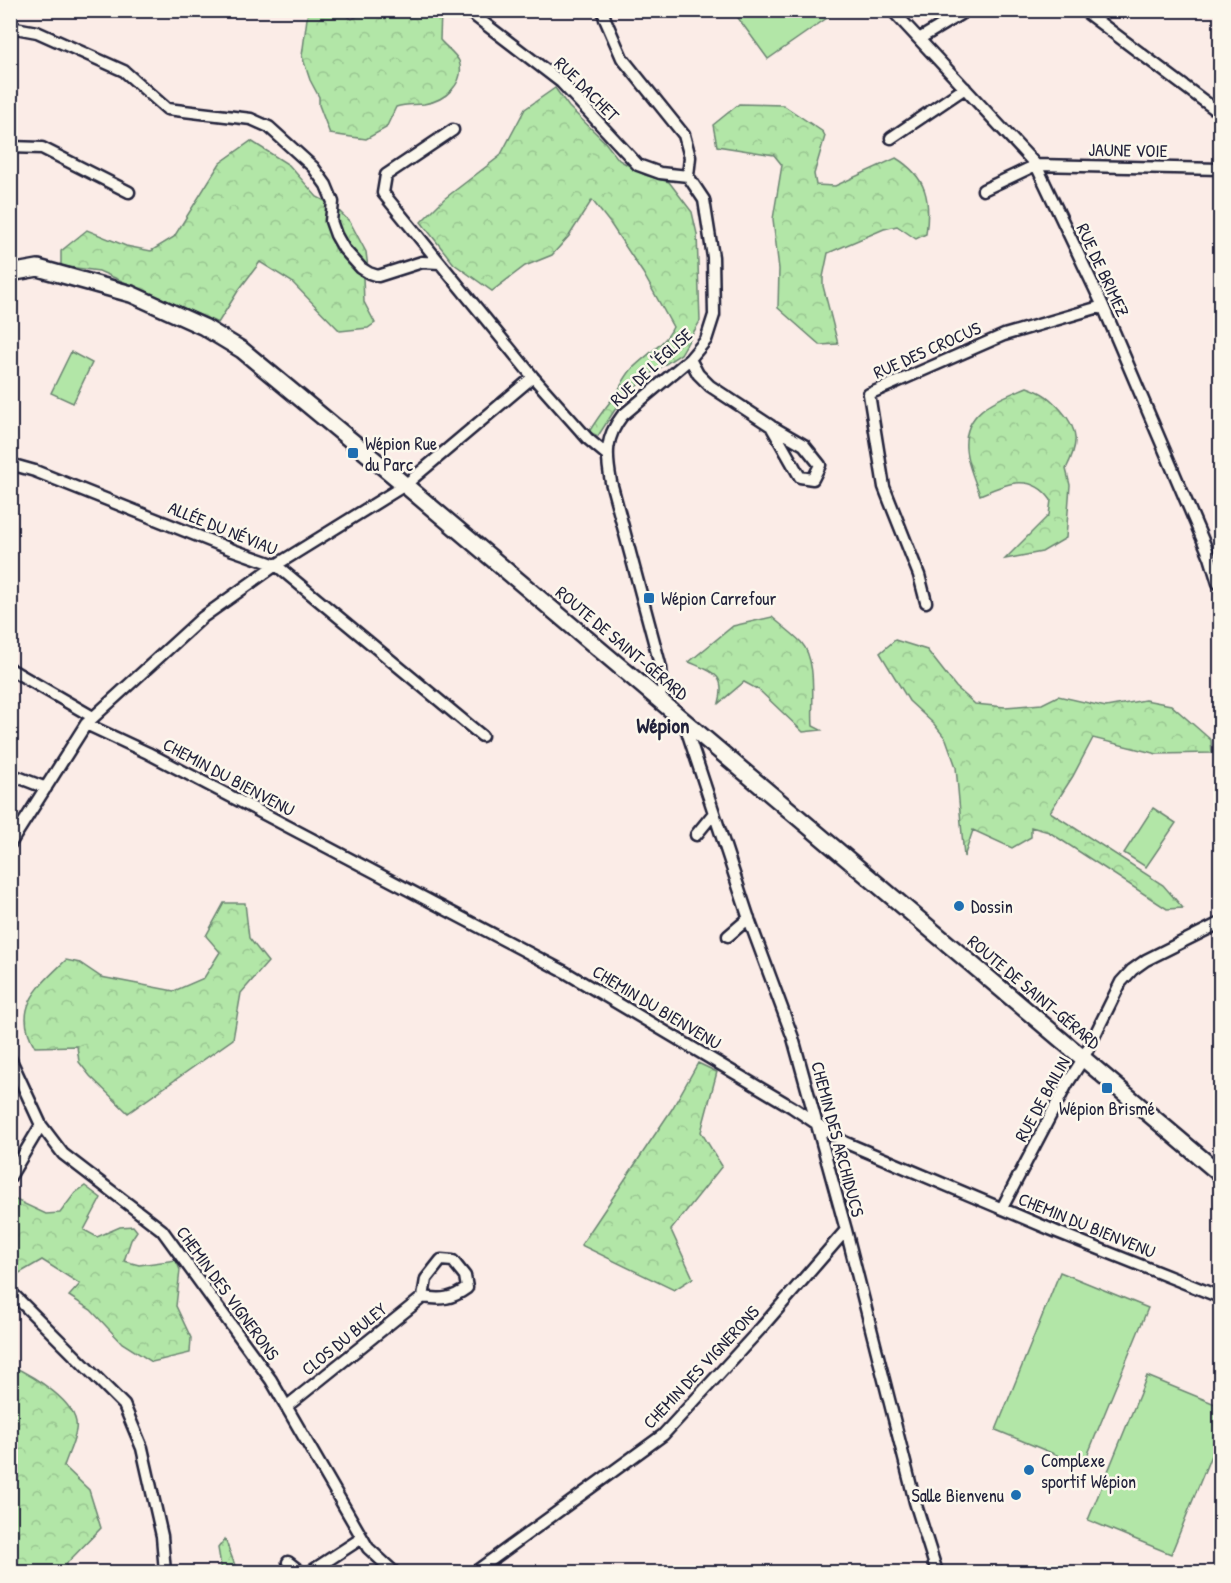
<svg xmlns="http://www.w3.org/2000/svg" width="1231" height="1583" font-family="'Patrick Hand',sans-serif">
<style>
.green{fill:#b2e6a7;stroke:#6a8471;stroke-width:1.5}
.forest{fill:url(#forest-crowns);stroke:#6a8471;stroke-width:1.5}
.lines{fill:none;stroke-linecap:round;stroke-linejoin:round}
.street-casing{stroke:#22223b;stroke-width:15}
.secondary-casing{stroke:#22223b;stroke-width:20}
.street{stroke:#fbf7ec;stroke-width:10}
.secondary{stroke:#fbf7ec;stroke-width:15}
.poi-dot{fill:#1f6fb2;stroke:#fbf7ec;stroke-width:2}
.labels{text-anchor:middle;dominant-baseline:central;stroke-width:5;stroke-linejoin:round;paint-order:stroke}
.street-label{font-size:18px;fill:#22223b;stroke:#fbf7ec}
.poi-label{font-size:18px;fill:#22223b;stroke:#fbf7ec;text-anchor:start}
.quarter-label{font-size:21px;font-weight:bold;fill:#22223b;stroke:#fbf7ec}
</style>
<defs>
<pattern id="forest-crowns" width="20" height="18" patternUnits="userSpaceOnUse" patternTransform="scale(1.5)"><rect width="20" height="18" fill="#b2e6a7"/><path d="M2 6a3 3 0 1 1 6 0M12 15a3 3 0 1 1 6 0" fill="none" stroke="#99c591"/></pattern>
</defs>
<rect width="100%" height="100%" fill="#fbece7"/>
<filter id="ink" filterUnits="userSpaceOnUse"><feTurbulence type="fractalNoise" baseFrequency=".0167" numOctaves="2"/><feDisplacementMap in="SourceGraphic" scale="12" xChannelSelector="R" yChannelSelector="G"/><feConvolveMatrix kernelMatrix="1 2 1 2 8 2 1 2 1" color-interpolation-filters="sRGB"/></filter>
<g filter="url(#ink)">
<path class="green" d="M733 11H837L768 59Z
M71 352 92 363 73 403 51 393Z
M1153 808 1176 823 1146 867 1124 853Z
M1060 1272 1148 1308 1083 1466 996 1430Z
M1147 1376 1220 1406V1433L1171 1554 1088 1520Z"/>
<path class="forest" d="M308 11H344V14L352 19 363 13 364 11H441L440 40C445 46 456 54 459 61 466 83 445 101 424 104 414 105 406 104 396 107L386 128 366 139 330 134 319 105V97L310 80 302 56Z
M555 88 569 107 604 141 619 160 645 175 669 182 692 212 697 234 700 321 681 354 647 376 618 405 598 436 589 432C597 418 606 407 616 394 621 386 625 377 631 370 644 356 665 345 673 327L643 273 610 223 592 200 569 236 552 255 525 266 492 291 454 264 421 222 444 199 500 156 525 109Z
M739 104 783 105 823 132 825 136 814 174 816 185 835 186 896 158C927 177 931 200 926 234L916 239 897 226 884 229 828 253 823 277V286L838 344 820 345 778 308 779 269 773 219 782 165 774 155 717 146 713 125Z
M251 141 289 165 317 197 333 205 350 222 366 252 368 268 363 277 364 302 375 323 368 328 340 331 292 282 260 262 238 291 218 323 99 271 61 266V251L87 230 126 246 151 251 174 237 220 163Z
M1027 387C1044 393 1049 397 1061 410 1080 431 1078 445 1066 469L1070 485 1066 538 1042 552 1005 559 1049 515 1051 500C1031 472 1006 484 980 495 975 481 967 464 966 449 963 410 997 400 1027 387Z
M772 617C781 625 792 633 801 642 818 661 811 702 813 726L821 730 803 732 759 690 744 682 719 703C727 674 712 672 689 662L733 626Z
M895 640 927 650 956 687 975 704 1005 707 1042 704 1058 696 1106 707 1145 700 1171 705 1211 740 1212 753 1157 754 1093 738 1073 776 1050 812 1163 885 1183 908 1167 909 1049 832 1031 827V837L1012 848 973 830 964 857 956 767 946 739 934 724 909 701 880 653Z
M224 903H245L249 938 268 962 241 993 233 1039 128 1113 90 1076 79 1062 77 1046 35 1047C11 1008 39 986 66 960L80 963 101 977 174 991 204 978 220 952 206 936Z
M698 1063 717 1072 701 1132 722 1166 671 1230 693 1278 674 1290 581 1245 672 1109Z
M85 1186 101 1198 84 1230 97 1237 120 1227 133 1226 137 1231 131 1240 124 1261 139 1265 176 1260 180 1270 176 1306 191 1338 190 1353 152 1362 122 1343 91 1310 69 1296 80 1284 42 1260 11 1278V1200L14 1199 46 1214 60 1213 75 1193Z
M10 1365C31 1375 81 1403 76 1430 74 1442 68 1454 64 1466L89 1490 101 1528 67 1563 65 1572H11Z
M225 1539 236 1568V1572H222L218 1548Z"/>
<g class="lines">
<defs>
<path id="street" d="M467 10 561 82 638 165 660 173 688 176
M603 10 605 19 622 58 684 135 690 157 688 176 704 200 713 257 714 315 706 340 690 359 622 416C605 438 606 455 611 482L661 668 663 687 658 700
M892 10 1036 165 1103 306 1210 557 1218 583 1220 582
M1083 10 1220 113
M10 27 37 32 124 71 167 109 251 119 269 127 313 167 326 185 333 202 331 221 336 235 344 249 361 268 369 273 378 276 422 262 440 263
M919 39 967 10
M453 130 386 175 383 193 533 377 588 439 606 454
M891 138 965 88
M10 147 42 148 129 192
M983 190 1036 165 1220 169
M690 359 698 374 710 386 771 426 804 445 820 465 813 479 800 477 771 426
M10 464 35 471 233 550 276 565 482 736
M926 602 919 575 884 487 869 394 1004 335 1103 306
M10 669 93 717
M684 722 750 922 793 1038 846 1230 915 1502 937 1572
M86 724 148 753 565 972 792 1107 844 1142 1057 1232 1220 1297
M10 774 46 788
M696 835 714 813
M10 844 86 724 203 617 276 565 405 485 533 377
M728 936 749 918
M10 1058 41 1125 63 1154 162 1230 271 1380 368 1548 394 1572
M10 1177 41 1125
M1002 1208 1067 1084 1083 1059 1121 982 1132 970 1146 960 1220 923
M10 1291 124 1405 142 1448 162 1536 165 1572
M286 1407 423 1297 426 1279 441 1260 453 1261 465 1276 467 1288C452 1299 442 1300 423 1297
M288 1562 301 1572
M310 1572 362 1538
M475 1572 663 1435 762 1327 846 1230"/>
<path id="secondary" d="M10 273 38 268 131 294 204 327 242 350 405 485 1220 1174"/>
</defs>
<use href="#street" class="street-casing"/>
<use href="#secondary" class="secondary-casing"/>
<use href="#street" class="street"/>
<use href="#secondary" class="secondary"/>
</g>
</g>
<g class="poi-dot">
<rect x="347" y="447" width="12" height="12" rx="3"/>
<rect x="643" y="592" width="12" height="12" rx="3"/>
<circle cx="959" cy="906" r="6"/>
<rect x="1101" y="1082" width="12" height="12" rx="3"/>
<circle cx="1029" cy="1470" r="6"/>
<circle cx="1016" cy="1495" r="6"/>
</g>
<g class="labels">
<g class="street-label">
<text transform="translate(587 89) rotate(45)">RUE DACHET</text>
<text transform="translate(1128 150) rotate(1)">JAUNE VOIE</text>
<text transform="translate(1103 270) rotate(65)">RUE DE BRIMEZ</text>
<text transform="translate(927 350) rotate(-24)">RUE DES CROCUS</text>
<text transform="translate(651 367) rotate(-43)">RUE DE L'ÉGLISE</text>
<text transform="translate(223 528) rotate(22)">ALLÉE DU NÉVIAU</text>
<text transform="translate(622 643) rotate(40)">ROUTE DE SAINT-GÉRARD</text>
<text transform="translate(229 777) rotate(28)">CHEMIN DU BIENVENU</text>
<text transform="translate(1034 992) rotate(40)">ROUTE DE SAINT-GÉRARD</text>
<text transform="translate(657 1007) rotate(31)">CHEMIN DU BIENVENU</text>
<text transform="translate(1042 1099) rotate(-61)">RUE DE BAILIN</text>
<text transform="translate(838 1139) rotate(75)">CHEMIN DES ARCHIDUCS</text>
<text transform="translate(1087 1225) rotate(22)">CHEMIN DU BIENVENU</text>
<text transform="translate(228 1293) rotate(54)">CHEMIN DES VIGNERONS</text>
<text transform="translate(344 1339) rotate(-39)">CLOS DU BULEY</text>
<text transform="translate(701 1367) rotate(-47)">CHEMIN DES VIGNERONS</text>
</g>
<g class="poi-label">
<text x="365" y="443">Wépion Rue<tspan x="365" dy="21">du Parc</tspan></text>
<text x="661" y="598">Wépion Carrefour</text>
<text x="971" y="906">Dossin</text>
<text x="1107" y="1108" text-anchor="middle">Wépion Brismé</text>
<text x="1041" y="1460">Complexe<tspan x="1041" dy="21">sportif Wépion</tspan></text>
<text x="1004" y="1495" text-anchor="end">Salle Bienvenu</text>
</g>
<g class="quarter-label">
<text x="663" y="725">Wépion</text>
</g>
</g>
<rect width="1231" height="1583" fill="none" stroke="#fbf7ec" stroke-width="36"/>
<rect x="18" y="18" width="1195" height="1547" fill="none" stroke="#22223b" stroke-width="2" filter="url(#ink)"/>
</svg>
